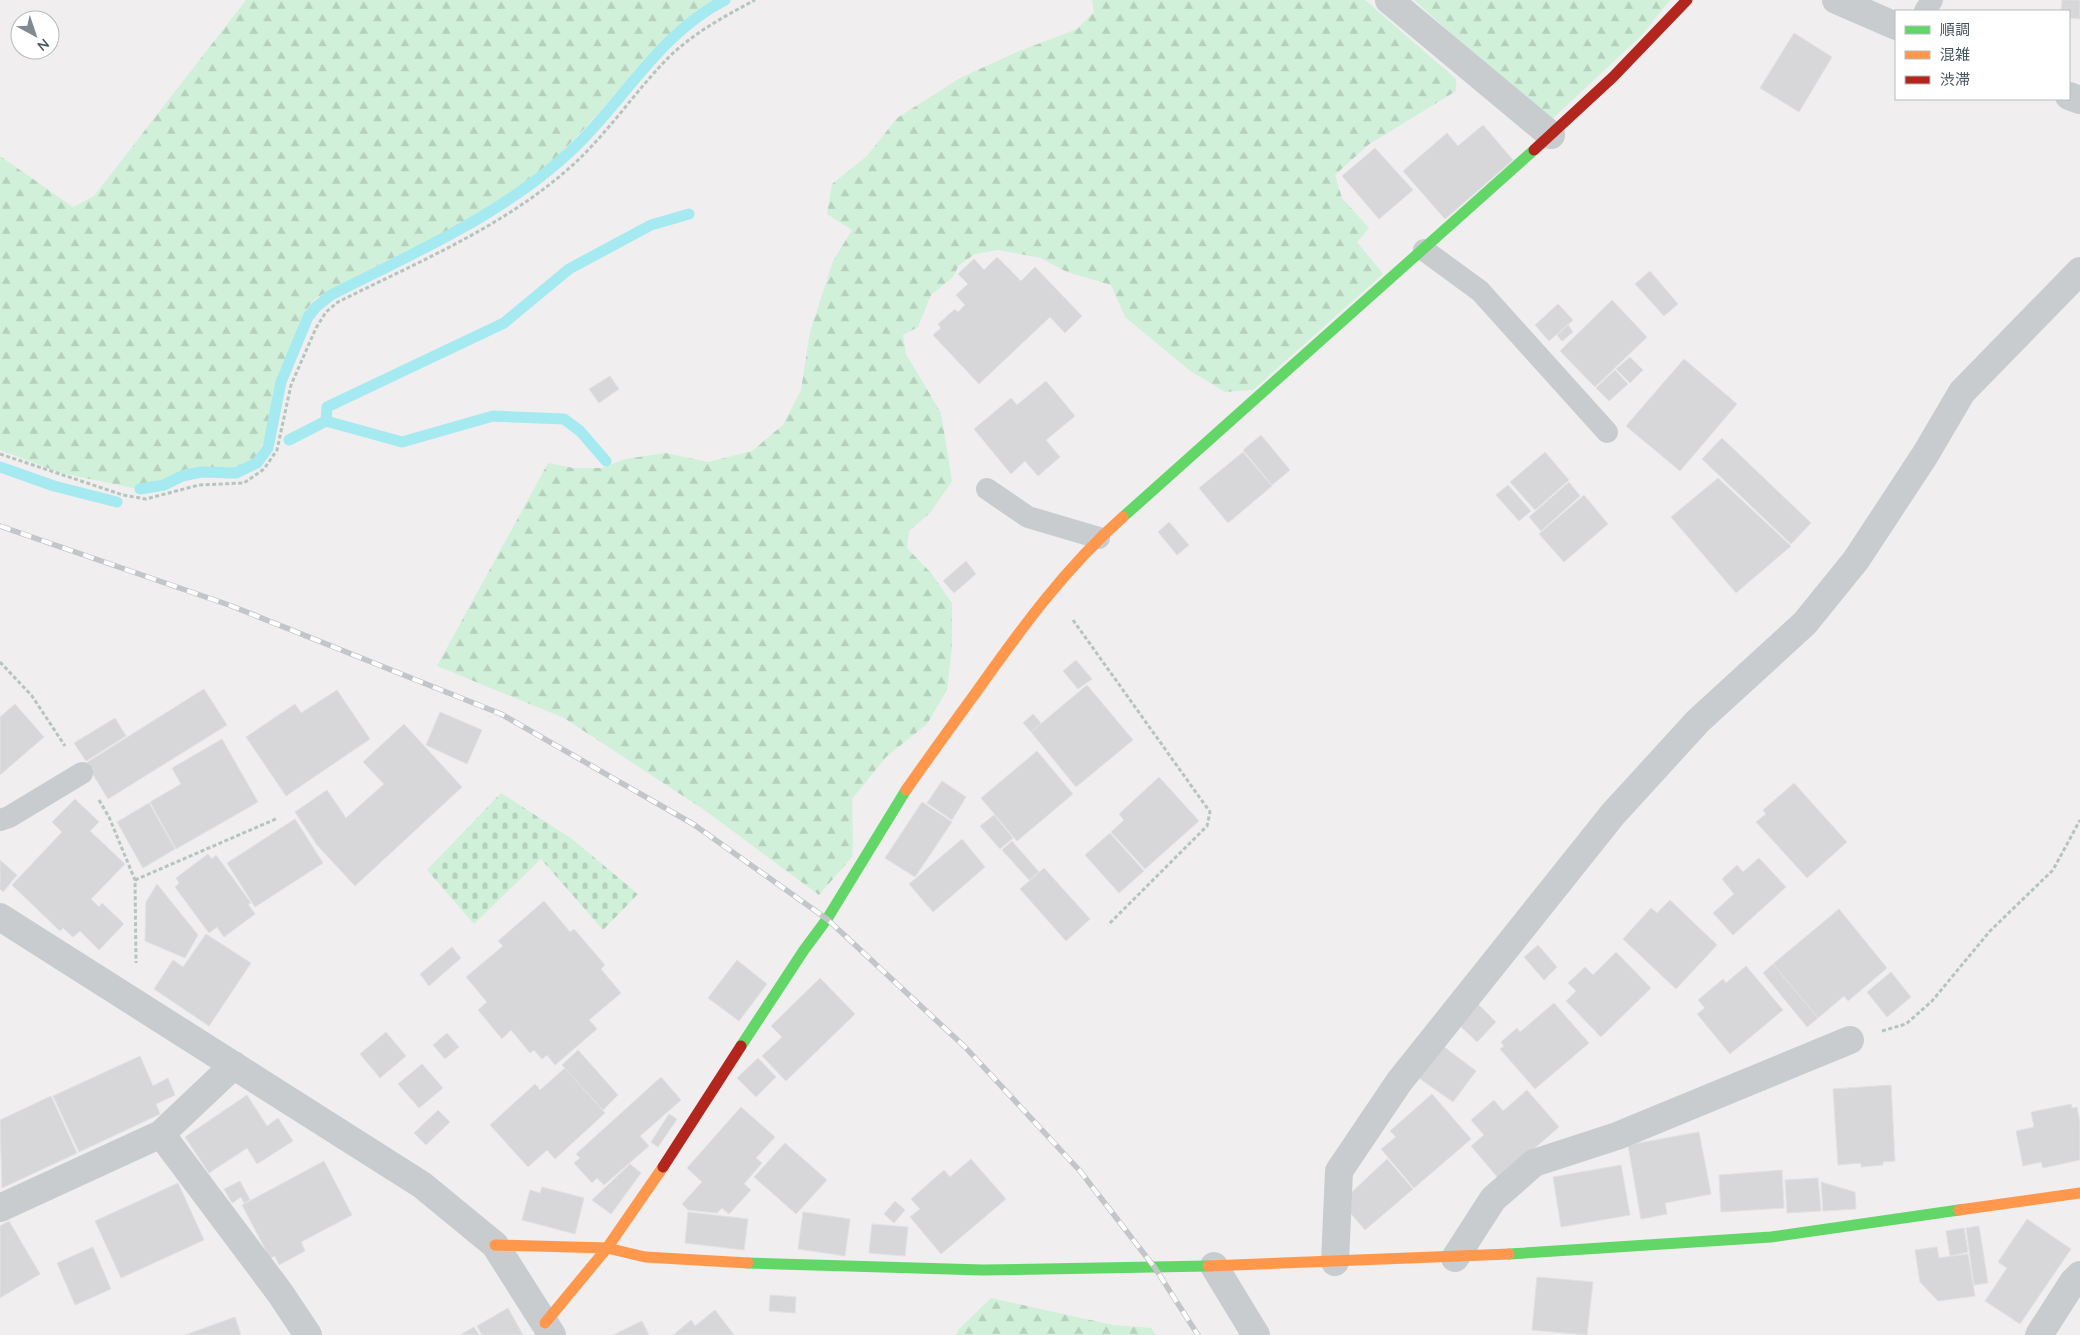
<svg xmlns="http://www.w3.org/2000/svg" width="2080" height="1335" font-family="Quicksand,'Noto Sans JP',sans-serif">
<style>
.forest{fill:url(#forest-firs)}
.cemetery{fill:url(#cemetery-stones)}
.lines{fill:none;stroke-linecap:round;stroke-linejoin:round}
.stream{stroke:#a4eaf0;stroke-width:11}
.building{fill:#d7d7d9;stroke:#e1e0e2}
.path{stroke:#b6c4be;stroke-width:3;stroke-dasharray:4 2.5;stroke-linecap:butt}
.lane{stroke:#c8ccce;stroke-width:22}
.street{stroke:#c8ccce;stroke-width:28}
.fast{stroke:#63d668;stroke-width:11}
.slow{stroke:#ff974d;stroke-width:11}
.jam{stroke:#b3261e;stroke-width:11}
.rail-casing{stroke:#c3c6c8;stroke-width:5.5}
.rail{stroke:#fff;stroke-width:4;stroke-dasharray:11;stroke-linecap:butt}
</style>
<defs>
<pattern id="forest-firs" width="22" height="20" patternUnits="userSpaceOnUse" patternTransform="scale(1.25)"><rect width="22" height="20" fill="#d1f0d9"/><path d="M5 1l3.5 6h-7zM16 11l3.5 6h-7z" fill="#b5d0bd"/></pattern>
<pattern id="cemetery-stones" width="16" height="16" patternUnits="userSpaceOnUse" patternTransform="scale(1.25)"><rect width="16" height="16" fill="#d1f0d9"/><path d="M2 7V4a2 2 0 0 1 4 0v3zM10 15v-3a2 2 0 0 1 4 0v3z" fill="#b5d0bd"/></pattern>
</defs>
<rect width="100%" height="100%" fill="#f0eeef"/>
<path class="forest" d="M246 0H715C682 17 656 48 631 76 601 110 572 145 536 175 471 229 387 255 315 299L306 310 277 378 265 440 254 459 235 469H186L163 482 133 488 61 473 0 450V156L73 207 94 196Z
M1092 0H1365L1456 79V91L1368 145 1335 175 1342 198 1369 228 1357 242 1383 274 1253 390 1225 392 1189 370 1125 317 1111 285 1067 272 1041 258 998 250 975 254 959 265 953 277 931 295 918 327 903 335 906 354 941 413 952 481 930 513 909 531 907 548 931 573 952 603V647L947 690 927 724 886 757 852 799 853 844 852 857 819 895 703 809 564 718 437 666 548 463 573 468H602L625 459 666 453 708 462 752 451 783 425 801 390 810 332 833 261 852 230 827 214 832 184 867 156 897 118 960 78 1017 52 1077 29 1094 12Z
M1414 0H1670L1642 35 1549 122Z
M991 1298 1113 1325 1151 1328 1156 1335H956L958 1330Z"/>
<path class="cemetery" d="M501 793 572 839 638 894 603 930 541 859 474 924 427 870Z"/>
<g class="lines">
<path class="stream" d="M326 421 327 407 504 323 569 269 651 225 689 214
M289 440 326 421 402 442 493 416 564 419 580 431 606 461
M0 467 54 486 117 502
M140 489 164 485 182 476 201 472 236 473 257 463 268 448 281 382 308 317 316 307 331 295C415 252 505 214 574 148 625 99 660 33 725 0"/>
</g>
<path class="building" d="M2062 0H2080V19L2069 18V11H2061Z
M1794 33 1832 57 1799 112 1760 88Z
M1483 125 1513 160 1445 219 1403 171 1447 133 1458 146Z
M1375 148 1413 190 1379 219 1342 176Z
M997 257 1021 281 1035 267 1082 316 1065 333 1050 317 979 384 933 335 941 328 938 324 955 309 958 312 965 305 956 295 968 284 958 274 974 259 984 270Z
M1650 271 1678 304 1664 316 1635 284Z
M1612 300 1647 337 1595 387 1560 351Z
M1558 304 1573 320 1549 341 1535 325Z
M1568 325 1573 332 1562 341 1557 335Z
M1630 357 1643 370 1630 383 1616 369Z
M1684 359 1737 404 1680 471 1626 426Z
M1615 370 1628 384 1609 401 1596 388Z
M610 376 619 389 599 403 589 389Z
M1046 381 1075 416 1046 440 1060 457 1038 476 1025 461 1011 474 974 429 1011 398 1017 405Z
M1261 435 1290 470 1272 485 1243 450Z
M1722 438 1811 523 1791 544 1702 459Z
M1243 452 1272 486 1228 523 1199 488Z
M1545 452 1569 480 1535 510 1510 482Z
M1718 478 1791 546 1736 593 1671 517Z
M1569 482 1580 496 1541 531 1529 517Z
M1508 485 1531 511 1519 521 1496 495Z
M1584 495 1608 524 1564 562 1539 534Z
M1169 522 1189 545 1177 555 1158 532Z
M966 561 976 574 954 593 943 581Z
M1076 660 1092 679 1078 689 1063 671Z
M1087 685 1133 740 1076 787 1031 732Z
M204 689 227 725 108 799 86 763Z
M337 690 370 739 286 796 246 737 295 704 301 713Z
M15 704 44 737 0 775V717Z
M440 712 482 730 467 764 426 745Z
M1033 714 1041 723 1031 732 1023 723Z
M115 718 126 736 86 761 74 743Z
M404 724 462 787 355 886 317 845 295 812 327 790 346 818 384 784 363 762Z
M222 739 258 802 176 849 150 802 181 784 172 768Z
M1037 751 1073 794 1017 841 981 798Z
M1159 777 1199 821 1145 869 1111 832 1124 820 1119 814Z
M942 781 966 797 952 820 927 803Z
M1794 783 1847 842 1807 878 1756 822 1766 814 1763 810Z
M75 799 99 822 90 831 125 864 91 899 99 907 102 903 124 924 99 950 80 931 73 937 63 928 60 931 12 885 62 832 52 822Z
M922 802 952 822 915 877 885 858Z
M149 803 175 849 143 868 117 822Z
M994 815 1013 838 1000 849 980 826Z
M295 819 323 863 255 907 227 863Z
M1110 833 1144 871 1119 893 1085 855Z
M962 839 985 867 933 912 909 884Z
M1012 841 1039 872 1029 880 1002 850Z
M208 854 212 859 216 855 251 903 248 904 255 914 224 937 217 927 209 933 175 887 179 883 176 878Z
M1759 858 1786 887 1733 935 1713 913 1734 894 1722 879 1737 865 1743 872Z
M0 860 17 875 3 892 0 889Z
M1044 868 1090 919 1066 941 1020 889Z
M157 884 198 935 185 958 145 941 146 902Z
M1670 900 1717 945 1676 989 1623 939 1651 908 1657 913Z
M544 901 570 932 574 929 605 965 601 969 621 993 589 1020 597 1029 555 1065 547 1055 542 1059 534 1050 530 1053 511 1030 502 1039 478 1010 487 1002 466 977 503 946 498 941Z
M1839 909 1887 968 1848 1001 1844 996 1818 1018 1773 964Z
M206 934 251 963 209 1026 154 989 173 960 183 967Z
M1538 945 1557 967 1544 980 1524 957Z
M452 947 461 958 429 986 420 974Z
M1616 952 1651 988 1601 1037 1566 1001 1576 991 1568 983 1585 967 1593 975Z
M737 960 767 984 739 1021 708 998Z
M1773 964 1818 1018 1807 1027 1763 973Z
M1746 966 1783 1010 1730 1054 1697 1014 1705 1008 1698 1000 1723 979 1726 983Z
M1891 972 1911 997 1887 1017 1867 992Z
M820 978 855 1014 786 1081 762 1056 782 1037 771 1026Z
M1474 1000 1496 1022 1477 1042 1454 1020Z
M1554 1003 1589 1043 1535 1089 1500 1049 1504 1046 1501 1042 1517 1028 1520 1032Z
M386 1032 406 1056 380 1078 360 1054Z
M447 1033 459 1047 445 1059 433 1045Z
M1443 1046 1476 1071 1453 1102 1419 1078Z
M578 1050 618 1095 603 1110 562 1065Z
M140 1056 153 1086 168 1078 175 1095 156 1104 160 1114 79 1152 53 1096Z
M758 1058 776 1077 756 1097 737 1078Z
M422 1064 443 1088 419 1108 398 1084Z
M565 1068 605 1113 555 1159 547 1150 528 1167 490 1125 535 1084 540 1090Z
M661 1077 681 1100 640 1136 649 1146 604 1185 597 1178 592 1183 574 1163 580 1158 576 1154Z
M1891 1085 1895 1161 1883 1162V1165L1861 1167V1163L1838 1165 1833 1089Z
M1527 1090 1559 1127 1499 1179 1471 1146 1484 1135 1471 1120 1494 1100 1503 1111Z
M1432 1094 1471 1139 1414 1188 1381 1149 1396 1137 1390 1131Z
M247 1095 267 1126 278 1118 293 1141 257 1164 247 1148 209 1173 185 1137Z
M51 1096 77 1153 2 1188 0 1120Z
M2071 1104 2072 1108 2077 1107 2080 1123V1160L2043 1168 2041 1162 2023 1166 2016 1131 2034 1127 2031 1112Z
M741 1107 775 1137 756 1158 762 1163 744 1184 751 1190 729 1214 722 1208 717 1213 688 1210 682 1204 702 1182 687 1168Z
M438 1110 450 1122 426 1145 414 1133Z
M669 1114 677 1119 658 1147 651 1142Z
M1699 1132 1711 1194 1665 1203 1667 1214 1641 1219 1628 1145Z
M785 1143 827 1180 796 1214 754 1177Z
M971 1159 1006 1199 941 1254 910 1217 920 1209 911 1199 944 1170 950 1177Z
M1387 1159 1413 1189 1365 1230 1347 1209 1350 1194Z
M324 1161 352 1215 301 1242 305 1251 279 1265 275 1256 270 1258 242 1205Z
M630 1164 641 1173 611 1214 592 1200Z
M1621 1165 1630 1215 1561 1227 1553 1177Z
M1782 1170 1784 1208 1721 1212 1719 1175Z
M1818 1178 1821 1211 1787 1213 1785 1180Z
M240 1181 250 1200 244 1203 241 1197 232 1203 224 1189Z
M1821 1182 1855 1192 1856 1209 1823 1211Z
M178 1183 204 1240 121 1278 95 1221Z
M542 1187 584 1198 575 1234 522 1220 530 1190 540 1193Z
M895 1201 905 1210 894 1223 884 1214Z
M688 1212 748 1219 744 1250 685 1243Z
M803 1212 850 1219 845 1256 798 1249Z
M2027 1219 2071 1249 2020 1324 1985 1301 2007 1268 1998 1262Z
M9 1221 40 1274 0 1298V1226Z
M872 1224 908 1227 905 1256 869 1253Z
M1979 1226 1988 1283 1974 1285 1966 1228Z
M1964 1228 1968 1252 1950 1256 1946 1231Z
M93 1247 111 1289 75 1305 57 1263Z
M1937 1247 1939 1258 1968 1254 1975 1296 1938 1301 1920 1282 1915 1250Z
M1537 1277 1593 1282 1587 1335 1532 1330Z
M770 1295 796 1297 795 1313 769 1311Z
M508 1308 523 1335H482L477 1326Z
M715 1310 734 1335H673L691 1320 695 1326Z
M235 1317 241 1335H185Z
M642 1321 649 1335H613Z
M474 1327 479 1335H460Z"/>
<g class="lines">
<path class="path" d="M0 454 123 495 146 499 199 485 244 483 264 469 277 450 291 385 316 328 326 312 338 302C420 261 508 225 576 162 609 131 635 92 667 59 692 34 723 17 755 0
M1073 620 1210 812 1207 826 1108 925
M0 662 32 696 65 746
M99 800 109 817 135 880 136 963
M135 880 278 818
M1882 1031 1906 1024 1932 1001 1990 931 2053 870 2080 820"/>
<path class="lane" d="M1925 11 1932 0
M1424 250 1480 291 1607 432
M987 489 1028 517 1099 538
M0 820 9 817 82 773"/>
<path class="street" d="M1389 0 1551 135
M1836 0 1896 26
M2069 96 2080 100
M0 917 422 1185 495 1245 552 1335
M161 1134 280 1293 308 1335
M0 1208 161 1134 234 1065
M1455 1258 1493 1199 1534 1163 1617 1136 1850 1040
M1335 1262 1339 1171 1399 1082 1613 814 1698 721 1805 623 1856 560 1925 455 1962 392 2080 271
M1214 1266 1256 1335
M2039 1335 2073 1282 2080 1275"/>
<path class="fast" d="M1123 517 1534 150
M741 1046 804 950 827 919 906 790
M1509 1254 1771 1237 1959 1210
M748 1263 983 1270 1208 1266"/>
<path class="slow" d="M906 790C929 757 953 724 977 691 1021 629 1065 568 1123 517
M1959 1210 2080 1193
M495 1245 607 1248 645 1257 748 1263
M1208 1266 1509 1254
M545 1323 607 1248 663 1167"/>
<path class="jam" d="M1534 150 1613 77 1687 0
M663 1167 741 1046"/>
<defs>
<path id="rail" d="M0 526 229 605 501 714 693 824 827 919 965 1047 1080 1171 1155 1268 1198 1335"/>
</defs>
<use href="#rail" class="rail-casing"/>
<use href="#rail" class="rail"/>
</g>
<rect x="1895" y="10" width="175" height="90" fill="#ffffff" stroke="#b5bbbe"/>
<rect x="1905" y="26" width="25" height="8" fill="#63d668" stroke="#b5bbbe"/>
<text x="1940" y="35" font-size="15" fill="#45545c">順調</text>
<rect x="1905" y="51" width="25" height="8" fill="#ff974d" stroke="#b5bbbe"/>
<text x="1940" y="60" font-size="15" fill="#45545c">混雑</text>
<rect x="1905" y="76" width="25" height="8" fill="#b3261e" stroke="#b5bbbe"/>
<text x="1940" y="85" font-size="15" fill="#45545c">渋滞</text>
<g transform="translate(35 35) rotate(140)"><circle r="24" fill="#ffffff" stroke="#b5bbbe"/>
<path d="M0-4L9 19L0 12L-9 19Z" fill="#818a8f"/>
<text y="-8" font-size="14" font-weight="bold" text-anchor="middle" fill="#45545c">N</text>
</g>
</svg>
